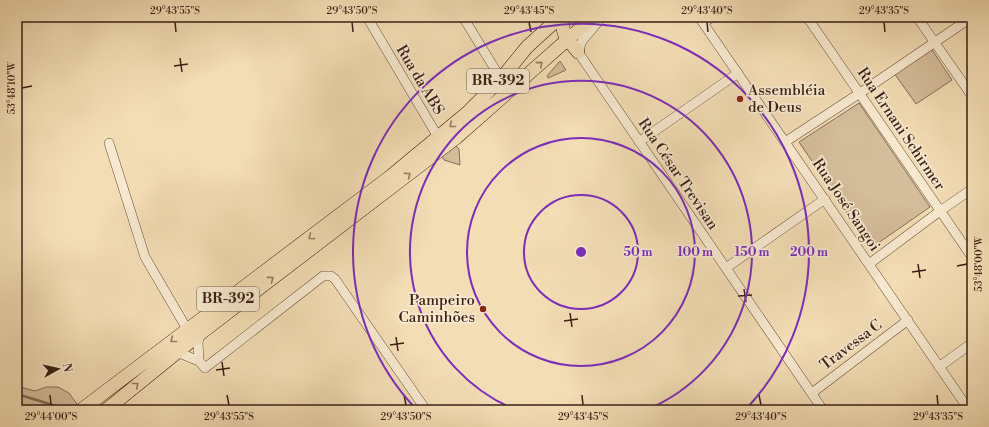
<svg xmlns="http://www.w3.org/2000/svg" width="989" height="427" font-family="'Libre Bodoni',serif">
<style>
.green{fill:#d4bd9a;stroke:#876e58}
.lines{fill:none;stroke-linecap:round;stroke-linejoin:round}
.stream{stroke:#836a55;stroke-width:2.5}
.minor-casing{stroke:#684e3d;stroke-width:10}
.highway-casing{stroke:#3a1f15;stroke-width:14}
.minor{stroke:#f7e9cf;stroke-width:9}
.highway{stroke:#f3ddb5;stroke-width:13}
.oneway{stroke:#967e65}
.ticks{fill:none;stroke:#3a1f15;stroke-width:1.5}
.ring{fill:none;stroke:#7b2cbf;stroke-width:2}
.poi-dot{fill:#8f2418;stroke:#f7e9cf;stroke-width:1.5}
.labels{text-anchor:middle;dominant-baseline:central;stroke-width:3.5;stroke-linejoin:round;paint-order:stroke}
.shield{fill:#f7e9cf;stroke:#735c4d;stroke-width:1}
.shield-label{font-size:14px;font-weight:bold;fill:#3a1f15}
.street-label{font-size:15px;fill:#3a1f15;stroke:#f7e9cf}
.poi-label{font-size:15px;fill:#3a1f15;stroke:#f7e9cf;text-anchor:start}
.centre{fill:#7b2cbf;stroke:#f7e9cf;stroke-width:2}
.ring-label{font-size:12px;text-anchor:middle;font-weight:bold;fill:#7b2cbf;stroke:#f7e9cf;stroke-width:3.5;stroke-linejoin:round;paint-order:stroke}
.neatline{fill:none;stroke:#3a1f15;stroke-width:1.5}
.ticks-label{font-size:10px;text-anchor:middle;fill:#3a1f15}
</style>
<rect width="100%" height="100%" fill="#f3ddb5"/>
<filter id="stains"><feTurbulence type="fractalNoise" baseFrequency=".005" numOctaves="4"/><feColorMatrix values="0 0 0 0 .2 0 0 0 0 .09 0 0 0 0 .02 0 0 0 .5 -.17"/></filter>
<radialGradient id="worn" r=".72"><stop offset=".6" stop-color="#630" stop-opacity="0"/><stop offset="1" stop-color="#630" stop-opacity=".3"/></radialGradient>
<path class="green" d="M930 47 952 80 916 104 894 73Z
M560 61 566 70 548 78 547 76Z
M859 103 930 207 871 248 799 142Z
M456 146 459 149 460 165 444 160 442 156Z
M17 386 35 391 46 387H58L69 393 77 404 71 410H29L25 408 17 409Z"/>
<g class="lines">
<path class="stream" d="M17 394 56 406 60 410"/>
<defs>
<path id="minor" d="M367 17 438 137
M463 17 501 79
M602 17 582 41 578 52 823 410
M699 17 969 410
M807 17 972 257
M917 17 972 96
M703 23 712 17
M639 142 738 73
M785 142 860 93 972 17
M109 143 145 257 187 329
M869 264 940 211 972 189
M726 268 825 199
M177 352 199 361 205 368 323 276H331L335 279 426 410
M199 361 198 342 201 333
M939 367 972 343
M812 393 908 320"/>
<path id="highway" d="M560 17 565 36 578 52
M81 410 391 176 467 113 501 79 527 47 560 17
M106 410 201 333 457 137 568 39 594 17"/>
</defs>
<use href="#minor" class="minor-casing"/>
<use href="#highway" class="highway-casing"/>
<use href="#minor" class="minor"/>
<use href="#highway" class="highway"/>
</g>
<defs><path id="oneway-chevron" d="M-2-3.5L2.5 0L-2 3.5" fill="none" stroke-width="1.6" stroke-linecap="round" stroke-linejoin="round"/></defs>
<g class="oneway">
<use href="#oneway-chevron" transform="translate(540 64) rotate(-41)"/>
<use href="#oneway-chevron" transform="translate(452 125) rotate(141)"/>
<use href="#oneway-chevron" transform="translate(408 175) rotate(-37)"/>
<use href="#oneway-chevron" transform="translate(311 237) rotate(143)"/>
<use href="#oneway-chevron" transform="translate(271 279) rotate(-37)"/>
<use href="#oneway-chevron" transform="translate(173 340) rotate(142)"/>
<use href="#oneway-chevron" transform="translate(136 385) rotate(-39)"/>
</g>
<path class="ticks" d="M175 22 176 32M352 22 353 32M529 22 531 32M707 22 708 32M884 22 885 32M180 58 182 72M174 66 188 64M22 88 32 86M918 264 920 278M957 266 967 264M912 272 926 270M744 289 746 302M738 296 752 295M570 313 572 327M564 321 578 319M396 337 398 351M390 345 404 343M222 362 224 376M216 370 230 368M50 395 51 405M227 395 229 405M404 395 406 405M582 395 583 405M759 395 761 405M937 395 938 405"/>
<g class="ring">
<circle cx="581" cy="252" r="57"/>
<circle cx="581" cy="252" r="114"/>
<path d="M516 410A171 171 0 1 1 646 410"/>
<path d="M416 409A228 228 0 1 1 746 409"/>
</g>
<g class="poi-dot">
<circle cx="740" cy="99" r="4"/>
<circle cx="483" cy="309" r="4"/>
</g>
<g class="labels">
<g class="shield">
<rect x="467" y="69" width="62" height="24" rx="3"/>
<rect x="197" y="287" width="62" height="24" rx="3"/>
</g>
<g class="shield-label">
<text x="498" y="81">BR-392</text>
<text x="228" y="299">BR-392</text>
</g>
<g class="street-label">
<text transform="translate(420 80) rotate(59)">Rua da ABS</text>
<text transform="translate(901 129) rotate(56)">Rua Ernani Schirmer</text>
<text transform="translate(678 174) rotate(56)">Rua César Trevisan</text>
<text transform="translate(846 205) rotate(56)">Rua José Sangoi</text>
<text transform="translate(851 345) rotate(-37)">Travessa C</text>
</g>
<g class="poi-label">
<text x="748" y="90">Assembléia<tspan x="748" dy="17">de Deus</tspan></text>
<text x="475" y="300" text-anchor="end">Pampeiro<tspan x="475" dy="17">Caminhões</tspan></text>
</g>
</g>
<circle cx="581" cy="252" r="6" class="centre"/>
<g class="ring-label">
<text x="638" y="256">50 m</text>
<text x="695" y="256">100 m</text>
<text x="752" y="256">150 m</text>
<text x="809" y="256">200 m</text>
</g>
<rect width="989" height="427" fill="none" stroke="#f3ddb5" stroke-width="44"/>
<g transform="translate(58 369) rotate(82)" stroke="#f7e9cf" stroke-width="3" paint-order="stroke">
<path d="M0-3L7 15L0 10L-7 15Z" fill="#3a1f15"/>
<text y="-6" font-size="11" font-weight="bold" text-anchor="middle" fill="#3a1f15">N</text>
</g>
<rect x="22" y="22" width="945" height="383" class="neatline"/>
<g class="ticks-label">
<text x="175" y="14">29°43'55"S</text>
<text x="352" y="14">29°43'50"S</text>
<text x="529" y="14">29°43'45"S</text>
<text x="707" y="14">29°43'40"S</text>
<text x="884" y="14">29°43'35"S</text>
<text transform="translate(11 88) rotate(-90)" y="4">53°48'10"W</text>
<text transform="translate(978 264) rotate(-90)" y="4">53°48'00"W</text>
<text x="51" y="420">29°44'00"S</text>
<text x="229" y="420">29°43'55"S</text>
<text x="406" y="420">29°43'50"S</text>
<text x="583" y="420">29°43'45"S</text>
<text x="761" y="420">29°43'40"S</text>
<text x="938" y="420">29°43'35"S</text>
</g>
<rect width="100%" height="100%" filter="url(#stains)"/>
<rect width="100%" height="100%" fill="url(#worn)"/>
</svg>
